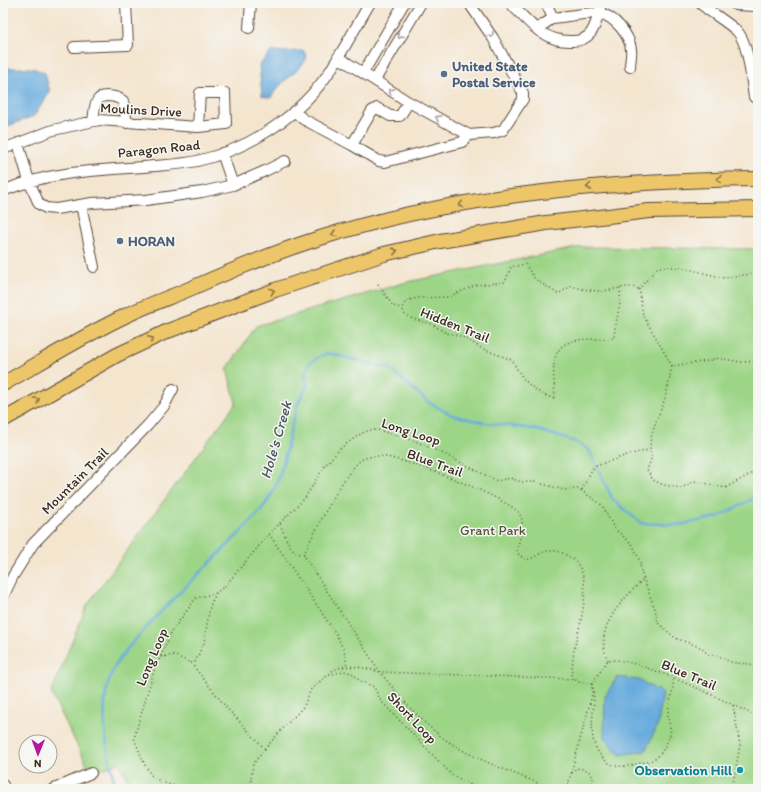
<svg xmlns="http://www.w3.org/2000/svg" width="761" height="792" font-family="Itim,sans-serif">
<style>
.green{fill:#9dd587;stroke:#6c8052}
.water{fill:#68abdd;stroke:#526a7e}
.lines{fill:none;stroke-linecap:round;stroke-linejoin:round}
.stream{stroke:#68abdd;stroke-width:2.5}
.minor-casing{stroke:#574639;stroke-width:12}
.highway-casing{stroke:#574639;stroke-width:16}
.path{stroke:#574639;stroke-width:1.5;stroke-dasharray:1 3;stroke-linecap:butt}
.minor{stroke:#fff;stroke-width:10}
.highway{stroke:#ecc669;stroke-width:14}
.oneway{stroke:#a79f9a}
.oneway2{stroke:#8b7040}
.service-dot{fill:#5c6f8a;stroke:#f6f6f2;stroke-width:1.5}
.culture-dot{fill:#0f9aa8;stroke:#f6f6f2;stroke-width:1.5}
.labels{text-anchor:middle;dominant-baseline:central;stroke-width:3;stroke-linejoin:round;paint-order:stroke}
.service-label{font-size:14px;font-weight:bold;fill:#4e5e75;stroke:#f6f6f2;text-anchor:start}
.street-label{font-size:14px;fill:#3b2a1e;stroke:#f6f6f2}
.park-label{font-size:14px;fill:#545538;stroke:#f6f6f2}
.culture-label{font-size:14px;font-weight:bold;fill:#0d838f;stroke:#f6f6f2;text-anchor:end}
.water-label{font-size:15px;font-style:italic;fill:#4b5761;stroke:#f6f6f2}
</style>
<rect width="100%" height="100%" fill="#f6f6f2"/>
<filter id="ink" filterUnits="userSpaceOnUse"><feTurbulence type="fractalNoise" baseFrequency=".025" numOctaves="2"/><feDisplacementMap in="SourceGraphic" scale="8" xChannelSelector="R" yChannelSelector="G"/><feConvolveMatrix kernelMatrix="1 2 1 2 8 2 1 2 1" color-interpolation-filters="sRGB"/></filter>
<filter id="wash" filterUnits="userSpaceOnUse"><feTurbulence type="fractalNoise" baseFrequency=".012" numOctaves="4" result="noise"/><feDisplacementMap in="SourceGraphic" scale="16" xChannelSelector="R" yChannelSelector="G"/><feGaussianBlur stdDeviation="0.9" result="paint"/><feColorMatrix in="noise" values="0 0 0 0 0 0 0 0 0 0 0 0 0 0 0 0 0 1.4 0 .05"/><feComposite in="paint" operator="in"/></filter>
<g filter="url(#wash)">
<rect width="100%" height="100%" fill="#f4e5cf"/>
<path class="green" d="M581 247 758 249V789H132L119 763 91 773 51 693 87 605 236 403 227 369 256 326 407 282Z"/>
<path class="water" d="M304 51 307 58C298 74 279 81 271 98L262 96 259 65 271 52Z
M3 68H33L45 73 50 92 34 116 3 128Z
M617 677 639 680 663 693 658 725 645 751 620 755 604 738 605 696Z"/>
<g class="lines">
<path class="stream" d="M118 789 115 785C107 752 98 708 111 675 118 657 132 643 145 629 171 600 199 574 226 547 241 531 259 516 270 497 290 463 286 419 307 386L305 374 310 362 327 353 389 368 428 402 452 415 487 423 534 429 576 442 589 450 613 500 641 523 679 525 718 517 758 496"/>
</g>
</g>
<g filter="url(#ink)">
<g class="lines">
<defs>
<path id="minor" d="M510 3C529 22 542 41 570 41 592 42 595 27 600 9
M546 3 553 18C564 17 589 12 599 13 614 16 629 34 631 49 632 55 630 61 630 67
M700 3C711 13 726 21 737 31 749 44 751 79 754 97
M735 3 736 5 756 6
M249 28 251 3
M537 29 553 18
M74 47 128 45 126 3
M338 57 407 101 469 135 494 133 503 130 523 99V93L493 38 469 3
M363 73 404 3
M375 80 421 3
M294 111 303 119 352 145 372 111 377 108 390 116H400L407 105V101
M93 121C95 111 93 96 107 96 114 96 118 97 123 101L127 123
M18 143 29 181 39 204 46 208 56 209 92 203 146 200 202 192 233 185 222 153
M352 145 379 161 385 162 462 142 469 135
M3 149 53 130 99 120 198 127 226 124 225 93H200L198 127
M233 185 265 171 285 161
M3 191C48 172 95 170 143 167 161 165 179 165 197 161 250 149 300 116 330 71 344 49 357 25 370 3
M81 205 94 267
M3 597 13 576 33 544 148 425 164 406 173 389
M3 785 4 789
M54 789 91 773"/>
<path id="highway" d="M3 384C43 361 83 336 125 316 148 305 171 297 194 287 235 269 275 252 317 239 456 194 612 181 758 179
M3 420 117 355 168 331 275 290 384 254 440 241 546 223 600 217 649 211 758 209"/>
</defs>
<use href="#minor" class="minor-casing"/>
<use href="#highway" class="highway-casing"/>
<path class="path" d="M378 284 393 306 402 308
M620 288C622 305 615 321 614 338 602 340 582 338 573 341 546 348 555 378 555 399 533 392 522 380 512 360L483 349 461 336 446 333 432 324 413 319 405 315 402 308 406 301 417 298 448 297 476 285 505 282 511 267 525 264 535 279 558 294 571 286C582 289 592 291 602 291 615 290 627 284 639 289
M758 361 742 362 716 358 708 361 672 366C670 375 669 385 666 394 662 412 644 440 652 457L647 470 653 480 664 485 681 488 696 481 725 488 758 470
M672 366 643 315 639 289 658 267H680L724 278 758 273
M582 490 592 469 596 466 627 455 649 450
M280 524C285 535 290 555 304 554
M269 534 336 634 345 653 347 667
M161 657 174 655 191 663 195 662 204 643 210 606 216 593
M608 660C592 629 623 599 644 579
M191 663 226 707 265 749
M329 674C341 661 365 668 380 672L572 679
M592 684C598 706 586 729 597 750 607 768 622 769 641 763 646 762 652 761 656 758 662 753 666 745 669 738 673 730 668 723 668 715 668 702 674 693 673 679
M572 773 576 768 588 770 593 779 591 789
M193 789 178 787 161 782 151 775 144 763 134 738 154 671 172 631 196 598 216 593 225 586 269 534 305 498 325 465 342 447 362 433 370 430H378L415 441 446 455 497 481 510 478 521 482H535L564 490 579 489 602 505 614 528 633 545 640 562 641 572 655 609 658 623 675 638 700 647 709 655C723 655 722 659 731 662 740 664 749 663 758 666
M253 789 251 780 253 764 275 737 304 706 311 689 327 676 343 671 352 673 359 680 374 687 381 701 452 775 479 789
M552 789C522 776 490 765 462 750 429 732 403 701 380 672L306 559 304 554 309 543C320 523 344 473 361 460 364 458 372 456 376 456 396 454 507 497 519 513 527 524 518 540 517 552 529 568 534 553 548 551 556 550 562 552 568 556 598 571 579 626 574 650 573 659 572 668 571 677L579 682 592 684 608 660C635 656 729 703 758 717
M567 789 592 695V686
M732 789 740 745 733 705"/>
<use href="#minor" class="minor"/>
<use href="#highway" class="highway"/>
</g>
<defs><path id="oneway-chevron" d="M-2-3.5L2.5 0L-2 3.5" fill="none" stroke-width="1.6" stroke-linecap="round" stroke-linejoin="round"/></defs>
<g class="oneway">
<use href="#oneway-chevron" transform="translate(491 35) rotate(58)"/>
<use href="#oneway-chevron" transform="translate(400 36) rotate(120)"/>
<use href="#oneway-chevron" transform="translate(391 91) rotate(-148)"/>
<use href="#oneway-chevron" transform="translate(438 118) rotate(-151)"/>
</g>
<g class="oneway2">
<use href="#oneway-chevron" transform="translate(719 179) rotate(179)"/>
<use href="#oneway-chevron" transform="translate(589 187) rotate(173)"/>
<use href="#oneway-chevron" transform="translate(461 205) rotate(170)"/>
<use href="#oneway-chevron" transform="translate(334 234) rotate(165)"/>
<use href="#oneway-chevron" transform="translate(395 251) rotate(-13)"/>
<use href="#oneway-chevron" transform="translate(272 291) rotate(-19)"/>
<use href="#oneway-chevron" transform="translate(151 339) rotate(-25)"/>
<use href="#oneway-chevron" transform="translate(37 400) rotate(-31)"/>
</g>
</g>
<g class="service-dot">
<circle cx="444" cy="74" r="4"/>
<circle cx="120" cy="241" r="4"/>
</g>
<circle class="culture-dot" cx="740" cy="770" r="4"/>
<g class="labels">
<g class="service-label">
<text x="452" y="66">United State<tspan x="452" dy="16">Postal Service</tspan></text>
<text x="128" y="241">HORAN</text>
</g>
<g class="street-label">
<text transform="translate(141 110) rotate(3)">Moulins Drive</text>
<text transform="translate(159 149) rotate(-6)">Paragon Road</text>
<text transform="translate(455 325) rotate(22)">Hidden Trail</text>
<text transform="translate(411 432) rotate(18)">Long Loop</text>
<text transform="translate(435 463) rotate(20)">Blue Trail</text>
<text transform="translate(75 481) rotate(-45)">Mountain Trail</text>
<text transform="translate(152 657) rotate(-67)">Long Loop</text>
<text transform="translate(689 675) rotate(23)">Blue Trail</text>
<text transform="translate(412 718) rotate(47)">Short Loop</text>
</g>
<g class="park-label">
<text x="493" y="530">Grant Park</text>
</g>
<g class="culture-label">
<text x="732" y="770">Observation Hill</text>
</g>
<g class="water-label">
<text transform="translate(276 440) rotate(-74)">Hole's Creek</text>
</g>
</g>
<rect width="761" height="792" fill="none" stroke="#f6f6f2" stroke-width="16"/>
<g transform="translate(38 754) rotate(181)"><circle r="19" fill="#f6f6f2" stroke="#aba49d"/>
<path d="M0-3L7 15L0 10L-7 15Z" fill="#b5179e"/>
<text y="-6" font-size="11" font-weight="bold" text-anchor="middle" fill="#3b2a1e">N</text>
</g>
</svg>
